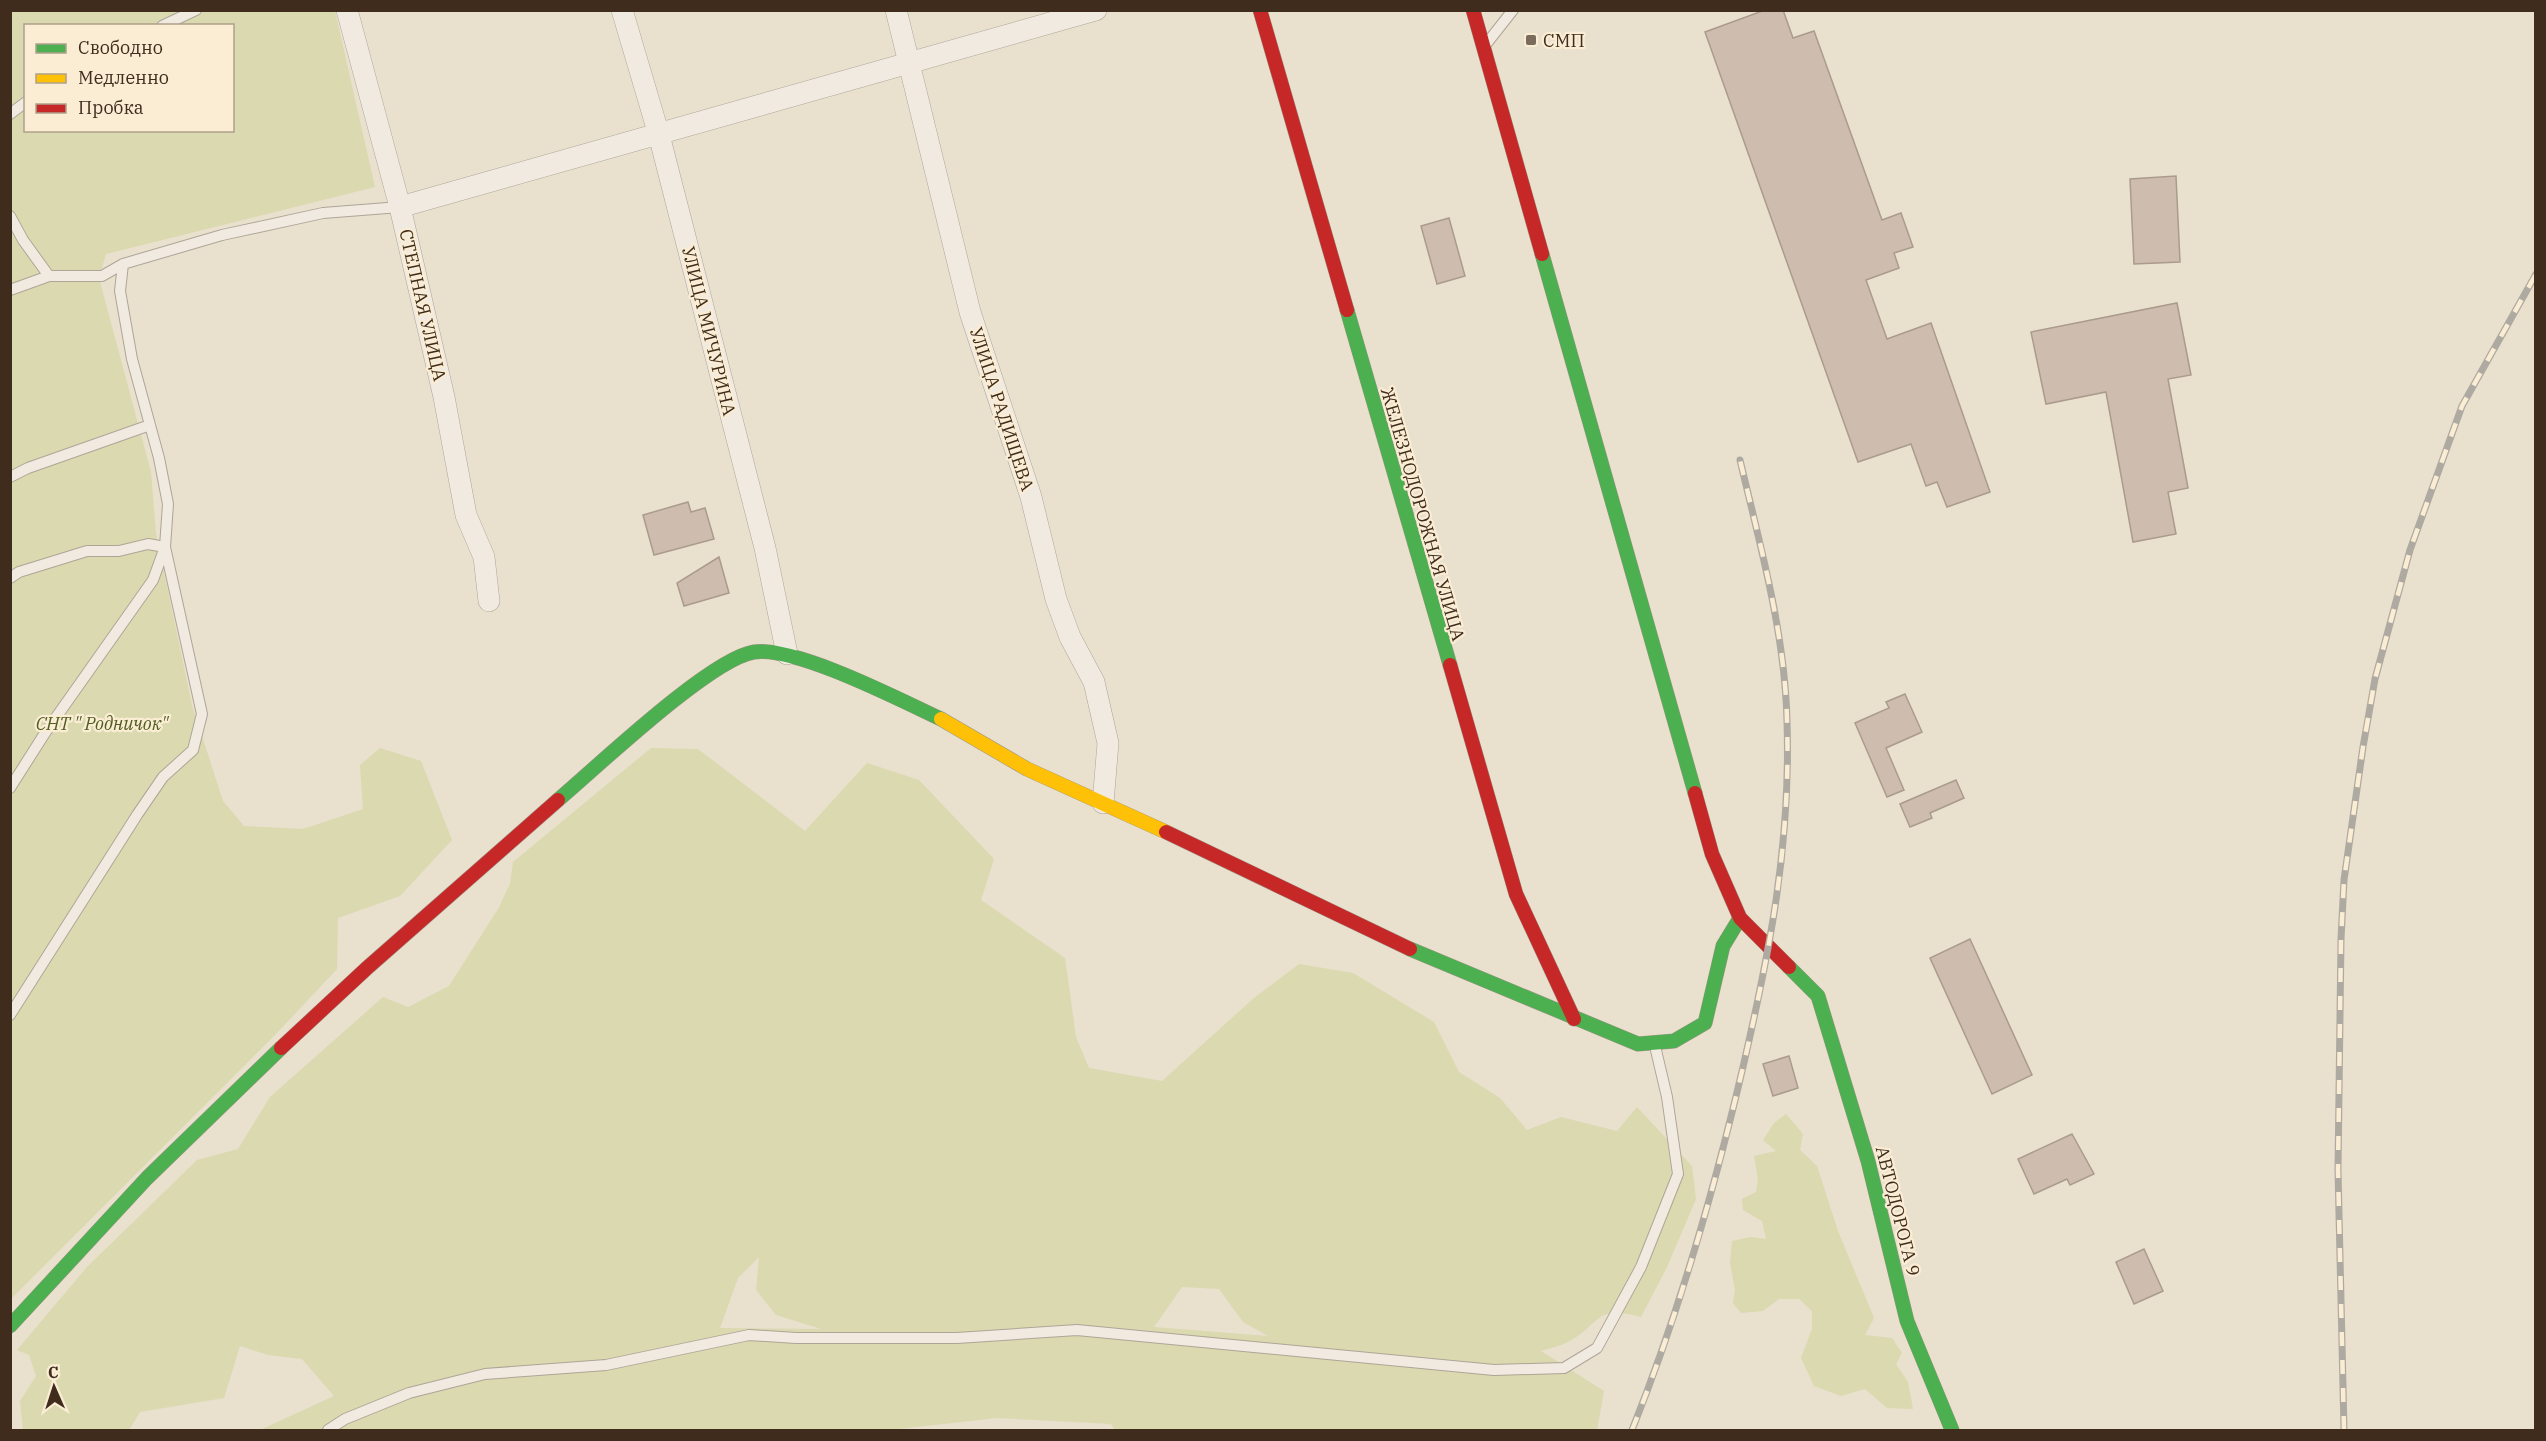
<svg xmlns="http://www.w3.org/2000/svg" width="2546" height="1441" font-family="'IBM Plex Serif',serif">
<style>
.green{fill:#dad9af;fill-rule:evenodd}
.building{fill:#cebdae;stroke:#aa9b8c;stroke-width:1.5}
.lines{fill:none;stroke-linecap:round;stroke-linejoin:round}
.lane-casing{stroke:#aea597;stroke-width:12}
.street-casing{stroke:#aea597;stroke-width:22}
.fast-casing{stroke:#9e9487;stroke-width:15}
.slow-casing{stroke:#9e9487;stroke-width:15}
.jam-casing{stroke:#9e9487;stroke-width:15}
.lane{stroke:#f0eae1;stroke-width:10}
.street{stroke:#f0eae1;stroke-width:21}
.fast{stroke:#4caf50;stroke-width:14}
.slow{stroke:#ffc107;stroke-width:14}
.jam{stroke:#c62828;stroke-width:14}
.rail-casing{stroke:#afaaa1;stroke-width:7}
.rail{stroke:#faedd4;stroke-width:4.5;stroke-dasharray:14;stroke-linecap:butt}
.poi-dot{fill:#7a6b5b;stroke:#faedd4;stroke-width:2}
.labels{text-anchor:middle;dominant-baseline:central;stroke-width:4.5;stroke-linejoin:round;paint-order:stroke}
.poi-label{font-size:18px;fill:#3f2c1d;stroke:#faedd4;text-anchor:start}
.street-label{font-size:18px;fill:#3f2c1d;stroke:#faedd4}
.park-label{font-size:18px;font-style:italic;fill:#515e21;stroke:#faedd4}
</style>
<rect width="100%" height="100%" fill="#e9e0ce"/>
<path class="green" d="M11 11H335L375 187 106 254 99 278 151 472 156 534 192 705 223 801 244 826 303 829 363 809 360 765 380 748 421 761 452 840 400 896 338 918 337 969 275 1035 11 1299ZM26 26H232V130H26Z
M651 748 698 749 805 831 867 763 919 780 994 859 981 900 1065 958 1076 1037 1089 1068 1162 1081 1254 998 1299 964 1353 973 1434 1022 1459 1072 1500 1098 1527 1130 1561 1117 1617 1131 1637 1107 1692 1166 1696 1199 1667 1267 1641 1317C1593 1304 1603 1323 1568 1342 1560 1346 1550 1348 1541 1351L1604 1391 1597 1430H1115L1111 1424 997 1418 890 1430H260L334 1396 302 1359 268 1355 240 1346 224 1398 140 1412 129 1430H23L20 1401 36 1376 29 1355 17 1350 87 1267 197 1160 238 1149 270 1097 383 997 408 1007 449 986 498 909 510 884 513 862ZM759 1257 756 1290 776 1315 821 1329 720 1328 738 1278ZM1182 1287 1219 1289 1243 1322 1268 1336 1154 1327Z
M1786 1114 1803 1134 1800 1150 1817 1166 1838 1231 1874 1318 1865 1335 1892 1338 1902 1353 1896 1364 1908 1382 1913 1409 1887 1408 1865 1389 1841 1396 1814 1386 1801 1358 1812 1329V1311L1799 1299H1779L1763 1311 1741 1313 1733 1303 1735 1290 1730 1263 1732 1241 1751 1237 1766 1239 1762 1221 1743 1210 1742 1199 1756 1192 1758 1179 1754 1156 1776 1151 1763 1140 1774 1123Z"/>
<path class="building" d="M1765 10H1783L1793 38 1814 31 1882 220 1901 213 1913 247 1894 253 1899 268 1866 280 1887 339 1931 323 1990 492 1947 507 1937 482 1926 486 1911 444 1858 462 1705 32Z
M2176 176 2180 262 2134 264 2130 179Z
M1449 218 1465 276 1437 284 1421 226Z
M2177 303 2191 375 2168 379 2188 488 2168 492 2176 534 2133 542 2106 392 2046 404 2031 332Z
M688 502 691 512 705 508 714 539 654 555 643 515Z
M719 557 729 593 684 606 677 583Z
M1905 694 1922 732 1886 748 1904 790 1887 797 1855 723 1889 708 1886 702Z
M1956 780 1964 798 1930 813 1932 818 1910 827 1900 804Z
M1970 939 2032 1075 1992 1094 1930 958Z
M1789 1056 1798 1088 1773 1096 1763 1064Z
M2072 1134 2094 1174 2070 1185 2067 1179 2034 1194 2018 1159Z
M2144 1249 2163 1291 2134 1304 2116 1262Z"/>
<g class="lines">
<defs>
<path id="lane" d="M162 26 196 10
M1487 43 1513 10
M10 114 26 102
M10 216 23 240 49 276
M10 290 49 276H102L123 264 222 235 323 213 400 207
M10 477 28 468 150 425
M10 578 19 572 87 551H119L148 544 165 547 153 580 45 733 10 788
M10 1015 137 815 163 777 193 750 202 714 165 547 168 504 159 458 132 359 120 291 123 264
M328 1430 345 1419 409 1393 485 1374 606 1365 749 1335 796 1338H957L1077 1330 1494 1370 1564 1368 1597 1348 1641 1267 1678 1174 1667 1097 1655 1046"/>
<path id="street" d="M347 10 400 207 444 397 466 515 484 557 489 601
M622 10 659 135 765 548 787 654
M896 10 970 312 1031 497 1056 599 1070 637 1094 682 1108 743 1103 803
M400 207 1096 10"/>
<path id="fast" d="M1542 254 1695 793
M1347 310 1450 665
M558 800C597 767 710 659 754 652 796 646 900 700 941 719
M1410 949 1638 1044 1674 1041 1705 1023 1723 946 1740 918
M1789 967 1818 996 1868 1161 1907 1321 1952 1430
M10 1326 147 1178 281 1048"/>
<path id="slow" d="M941 719 1027 769 1166 832"/>
<path id="jam" d="M1260 10 1347 310
M1473 10 1542 254
M1450 665 1516 894 1574 1019
M1695 793 1712 854 1740 918 1789 967
M1166 832 1410 949
M281 1048 367 968 558 800"/>
</defs>
<use href="#lane" class="lane-casing"/>
<use href="#street" class="street-casing"/>
<use href="#fast" class="fast-casing"/>
<use href="#slow" class="slow-casing"/>
<use href="#jam" class="jam-casing"/>
<use href="#lane" class="lane"/>
<use href="#street" class="street"/>
<use href="#fast" class="fast"/>
<use href="#slow" class="slow"/>
<use href="#jam" class="jam"/>
<defs>
<path id="rail" d="M1632 1430C1679 1313 1714 1191 1743 1067 1770 950 1791 843 1787 721 1785 633 1760 545 1740 460
M2344 1430 2338 1170 2341 939 2344 880 2363 747 2375 679 2410 550 2462 406 2536 274"/>
</defs>
<use href="#rail" class="rail-casing"/>
<use href="#rail" class="rail"/>
</g>
<rect class="poi-dot" x="1525" y="34" width="12" height="12" rx="3"/>
<g class="labels">
<g class="poi-label">
<text x="1543" y="40">СМП</text>
</g>
<g class="street-label">
<text transform="translate(423 305) rotate(77)">СТЕПНАЯ УЛИЦА</text>
<text transform="translate(709 331) rotate(76)">УЛИЦА МИЧУРИНА</text>
<text transform="translate(1002 409) rotate(72)">УЛИЦА РАДИЩЕВА</text>
<text transform="translate(1423 514) rotate(74)">ЖЕЛЕЗНОДОРОЖНАЯ УЛИЦА</text>
<text transform="translate(1898 1211) rotate(76)">АВТОДОРОГА 9</text>
</g>
<g class="park-label">
<text x="102" y="723">СНТ " Родничок"</text>
</g>
</g>
<rect width="2546" height="1441" fill="none" stroke="#3f2c1d" stroke-width="24"/>
<rect x="24" y="24" width="210" height="108" fill="#faedd4" stroke="#afa08b" stroke-width="1.5"/>
<rect x="36" y="44" width="30" height="9" fill="#4caf50" stroke="#afa08b" stroke-width="1.5"/>
<text x="78" y="54" font-size="18" fill="#3f2c1d">Свободно</text>
<rect x="36" y="74" width="30" height="9" fill="#ffc107" stroke="#afa08b" stroke-width="1.5"/>
<text x="78" y="84" font-size="18" fill="#3f2c1d">Медленно</text>
<rect x="36" y="104" width="30" height="9" fill="#c62828" stroke="#afa08b" stroke-width="1.5"/>
<text x="78" y="114" font-size="18" fill="#3f2c1d">Пробка</text>
<g transform="translate(54 1387) rotate(357)" stroke="#faedd4" stroke-width="4.5" paint-order="stroke">
<path d="M0-4.5L10 22L0 15L-10 22Z" fill="#3f2c1d"/>
<text y="-9" font-size="16" font-weight="bold" text-anchor="middle" fill="#3f2c1d">С</text>
</g>
</svg>
